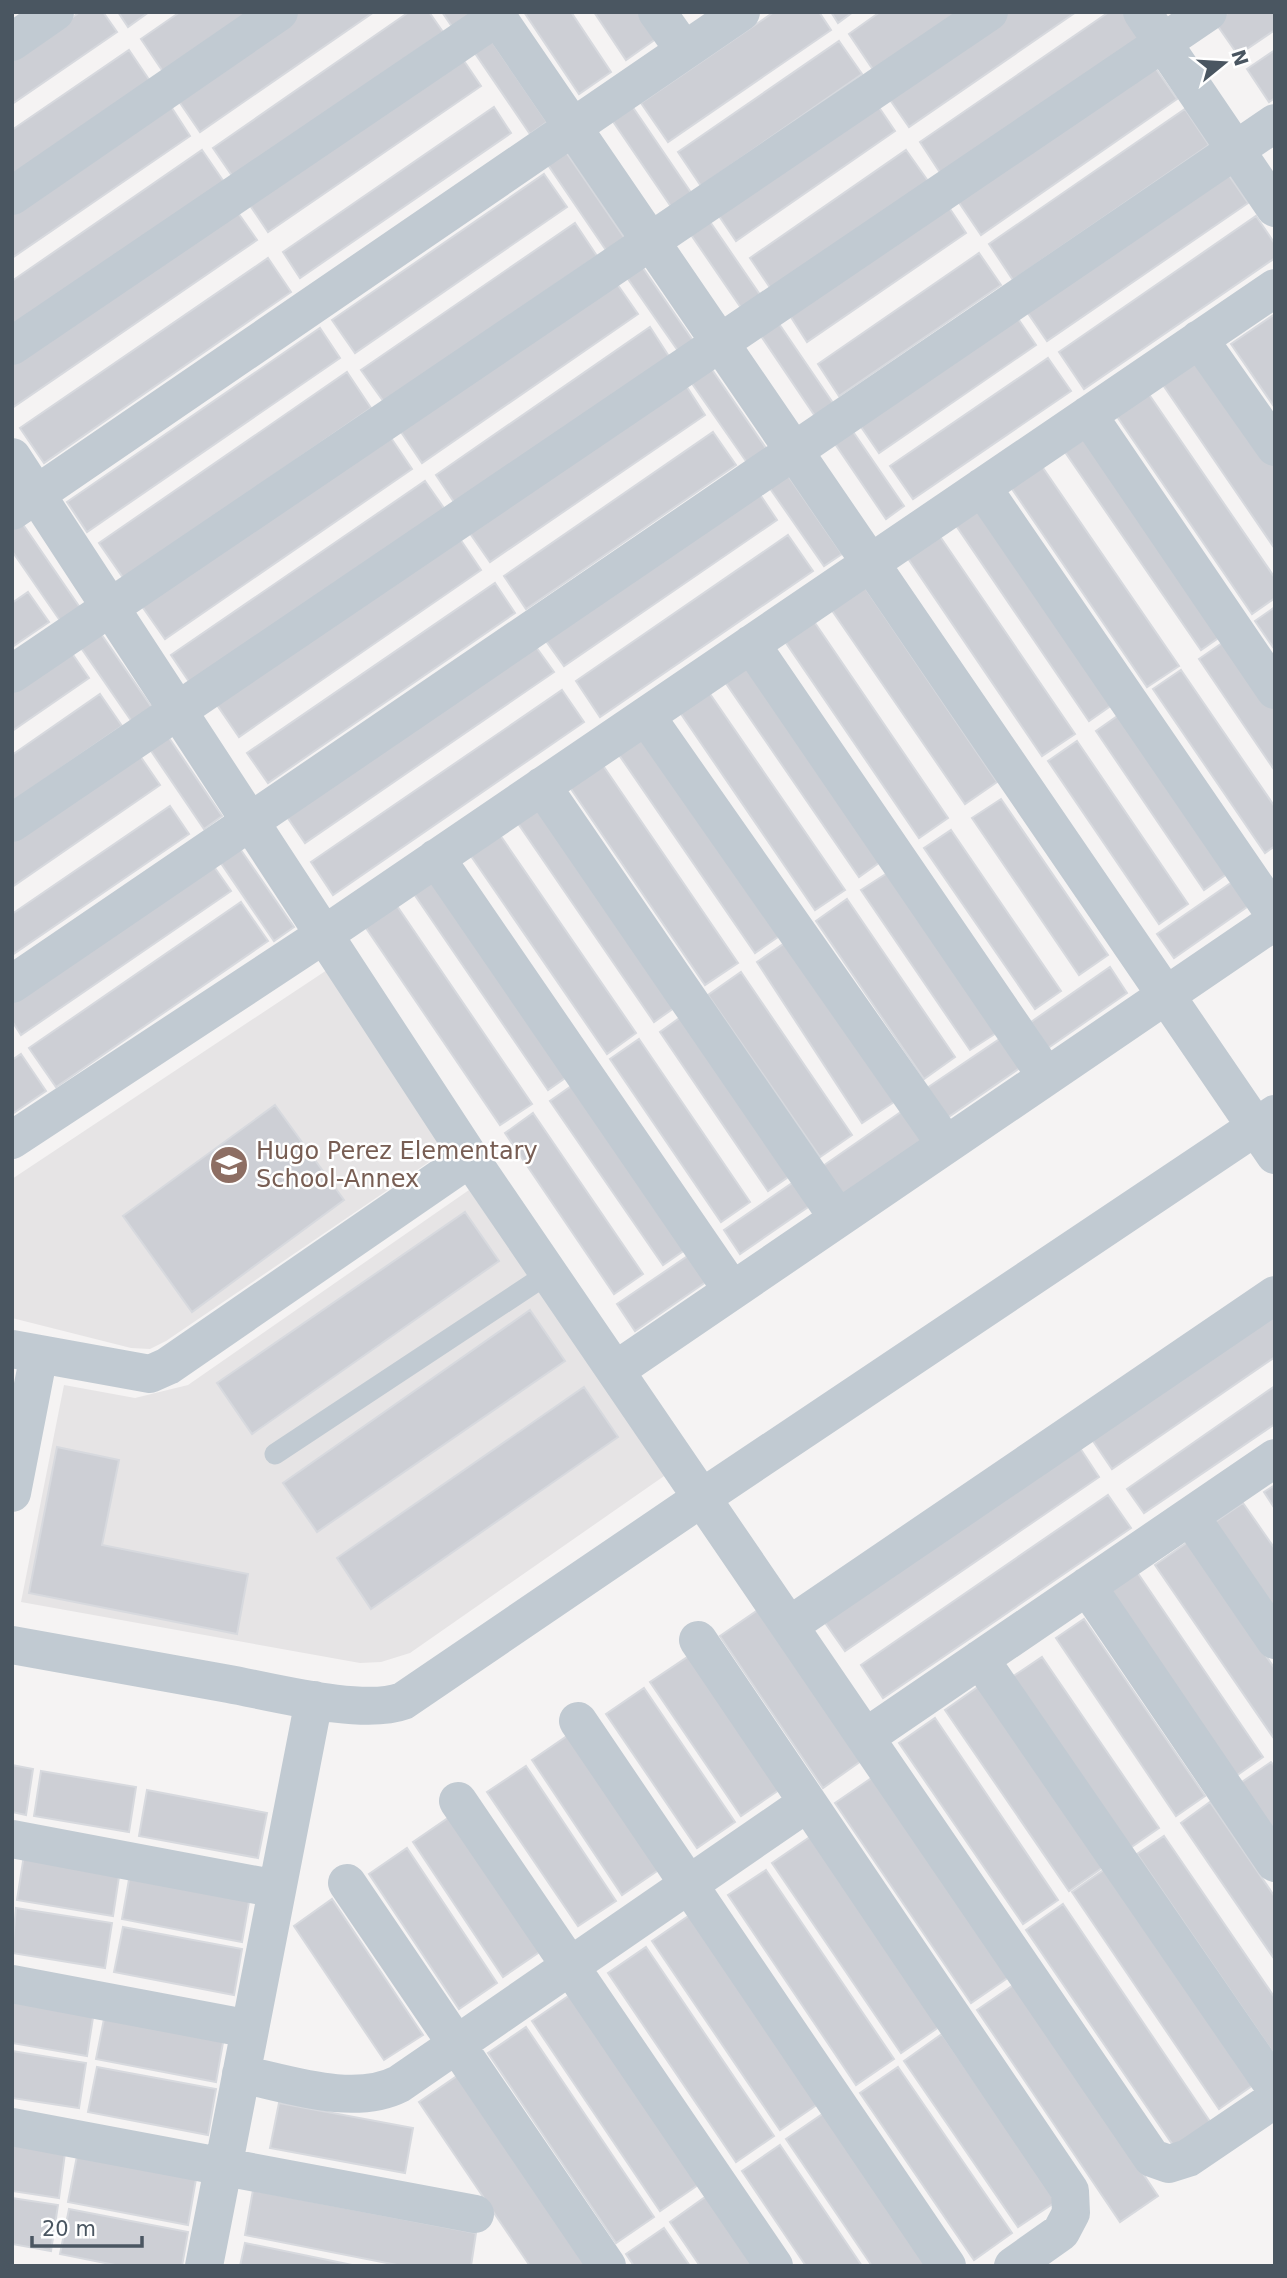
<svg xmlns="http://www.w3.org/2000/svg" width="1287" height="2278" font-family="'DejaVu Sans',sans-serif">
<style>
.education{fill:#e6e4e5}
.building{fill:#cdcfd5;stroke:#d7d9de;stroke-width:2}
.lines{fill:none;stroke-linecap:round;stroke-linejoin:round}
.service{stroke:#c1cad2;stroke-width:21}
.minor{stroke:#c1cad2;stroke-width:38}
.labels{text-anchor:middle;dominant-baseline:central;stroke-width:5;stroke-linejoin:round;paint-order:stroke}
.education-label{font-size:24px;fill:#785e54;stroke:#fff;text-anchor:start}
</style>
<rect width="100%" height="100%" fill="#f5f3f3"/>
<path class="education" d="M327 970 445 1151 166 1341 150 1349 131 1348 12 1318V1179Z
M469 1190 667 1474 410 1653 381 1662 360 1663 21 1602 64 1385 135 1398 188 1385Z"/>
<path class="building" d="M80 12H103L117 32 12 104V59Z
M118 12H149L128 27Z
M180 12H252L164 73 141 39Z
M299 12H374L200 132 176 97Z
M409 12H429L443 32 233 177 213 148Z
M442 12H473L457 34Z
M524 12H571L611 72 579 94Z
M594 12H644L660 36 626 60Z
M774 12H819L831 30 668 142 641 103Z
M831 12H853L838 23Z
M880 12H960L874 71 849 34Z
M1004 12H1076L909 127 886 94Z
M1109 12H1123L1140 37 941 174 920 142Z
M1229 12H1275V30L1238 55 1215 22Z
M485 31 547 122 530 134 468 43Z
M839 41 862 74 701 186 678 152Z
M129 50 152 84 12 179V130Z
M1275 50V98L1269 102 1247 69Z
M460 55 481 86 268 232 247 201Z
M1154 66 1177 99 981 235 958 201Z
M874 100 895 131 736 241 715 210Z
M170 105 190 136 12 258V213Z
M632 106 692 194 672 208 612 120Z
M494 107 511 133 300 278 283 252Z
M1185 109 1209 145 1013 280 989 244Z
M202 150 224 182 12 328V281Z
M906 150 928 181 771 289 750 258Z
M566 152 628 243 610 256 548 165Z
M1224 168 1248 203 1047 341 1023 306Z
M544 174 567 207 355 353 332 320Z
M948 206 966 233 807 342 789 314Z
M236 210 257 240 12 408V364Z
M704 213 765 302 746 315 685 226Z
M1256 216 1275 244V258L1084 389 1059 352Z
M575 223 597 256 384 402 361 370Z
M979 253 1001 285 839 396 818 364Z
M634 255 696 345 681 355 619 266Z
M268 258 291 292 44 463 20 428Z
M615 281 638 314 422 463 399 429Z
M1012 310 1036 345 879 453 855 418Z
M1275 314V408L1231 344Z
M773 315 833 403 815 416 755 327Z
M650 327 670 358 456 505 436 475Z
M320 328 340 358 87 532 67 502Z
M1200 355 1275 465V549L1161 382Z
M704 358 770 454 750 467 684 372Z
M1048 358 1071 391 913 499 890 466Z
M347 372 371 408 124 579 99 543Z
M685 384 705 415 490 562 469 532Z
M1148 393 1275 578V598L1252 614 1116 415Z
M845 420 904 506 886 519 827 432Z
M387 432 412 469 165 639 139 602Z
M713 432 736 465 526 609 504 576Z
M1095 432 1230 630 1201 650 1065 452Z
M780 464 842 554 824 566 762 477Z
M1041 465 1179 666 1147 687 1010 486Z
M425 481 446 511 192 686 171 655Z
M755 487 777 520 564 666 541 634Z
M988 502 1122 698 1089 721 955 524Z
M22 523 83 612 63 625 12 551V529Z
M788 535 813 571 600 717 576 681Z
M939 535 1075 734 1042 756 907 557Z
M458 536 481 570 239 737 215 702Z
M495 583 515 613 268 783 247 753Z
M864 586 997 782 965 804 831 609Z
M28 592 49 622 12 647V603Z
M1275 607V650L1255 621Z
M813 620 948 818 919 838 784 640Z
M97 628 157 715 137 729 77 642Z
M1231 637 1275 701V771L1199 659Z
M531 640 554 672 305 843 283 811Z
M67 646 89 678 12 731V684Z
M755 657 890 855 859 877 723 679Z
M1181 670 1275 807V846L1265 853 1153 689Z
M562 690 584 722 333 895 311 862Z
M708 691 845 890 815 910 679 711Z
M100 694 122 726 12 802V755Z
M1126 710 1234 869 1204 890 1096 731Z
M163 729 222 816 204 829 145 742Z
M650 729 788 930 755 953 617 752Z
M1077 741 1188 904 1159 924 1048 761Z
M138 753 160 785 12 887V840Z
M602 764 738 963 705 985 569 786Z
M1001 799 1108 955 1079 975 972 818Z
M548 801 684 1001 654 1022 517 822Z
M170 806 189 834 12 955V914Z
M951 830 1061 991 1035 1009 924 848Z
M500 835 636 1033 607 1054 471 856Z
M234 840 294 927 274 941 214 853Z
M208 858 231 891 21 1035 12 1021V993Z
M895 868 1004 1028 970 1050 861 890Z
M443 870 578 1069 548 1090 412 891Z
M1241 876 1257 900 1174 958 1157 934Z
M847 899 955 1057 924 1079 816 921Z
M241 902 268 941 56 1087 29 1048Z
M395 903 532 1104 500 1125 364 925Z
M792 938 897 1100 862 1123 757 962Z
M1110 967 1127 993 1048 1048 1031 1022Z
M741 972 852 1135 820 1157 708 995Z
M685 1014 794 1173 768 1191 660 1032Z
M1010 1032 1030 1061 947 1118 927 1088Z
M639 1039 750 1202 721 1222 610 1059Z
M21 1054 46 1091 12 1114V1060Z
M580 1080 692 1245 663 1265 550 1101Z
M275 1105 344 1200 192 1312 123 1216Z
M911 1105 933 1137 844 1198 823 1166Z
M533 1113 643 1274 614 1294 505 1133Z
M798 1179 814 1203 740 1254 724 1230Z
M465 1212 499 1261 252 1434 217 1383Z
M698 1249 716 1275 635 1331 617 1304Z
M1275 1307V1357L1112 1469 1089 1435Z
M530 1310 565 1361 317 1532 283 1483Z
M1275 1386V1424L1144 1513 1127 1489Z
M584 1387 618 1437 371 1609 337 1558Z
M1076 1442 1099 1477 845 1651 821 1617Z
M57 1447 119 1460 102 1545 248 1574 237 1634 29 1593Z
M1275 1485V1509L1264 1492Z
M1108 1495 1131 1528 883 1698 861 1665Z
M1243 1503 1275 1549V1610L1215 1522Z
M1188 1542 1275 1669V1740L1155 1565Z
M1137 1572 1263 1757 1233 1778 1107 1593Z
M758 1610 861 1761 823 1788 720 1636Z
M1084 1619 1205 1796 1176 1816 1056 1638Z
M689 1656 779 1790 741 1816 650 1682Z
M1042 1657 1159 1828 1130 1848 1012 1677Z
M985 1682 1109 1863 1069 1891 945 1710Z
M644 1688 735 1822 697 1848 606 1714Z
M935 1718 1058 1900 1023 1924 899 1743Z
M570 1734 660 1869 622 1895 532 1760Z
M1271 1762 1275 1767V1837L1239 1784Z
M12 1765 33 1769 26 1815 12 1812Z
M526 1766 616 1901 578 1926 487 1792Z
M41 1771 136 1787 129 1832 34 1816Z
M873 1777 1009 1977 971 2003 835 1803Z
M147 1790 267 1813 258 1858 139 1836Z
M1210 1802 1275 1897V1960L1181 1823Z
M451 1816 541 1951 503 1977 413 1842Z
M1164 1836 1275 1998V2056L1137 1854Z
M810 1837 939 2027 901 2053 772 1863Z
M407 1848 497 1983 459 2009 369 1874Z
M24 1855 120 1870 113 1916 17 1900Z
M1108 1867 1256 2083 1219 2109 1072 1892Z
M766 1870 894 2059 856 2085 728 1895Z
M130 1874 250 1896 242 1942 122 1919Z
M332 1899 423 2035 384 2060 294 1926Z
M1063 1904 1211 2123 1175 2148 1026 1930Z
M16 1908 112 1923 105 1968 12 1953Z
M690 1915 818 2104 780 2130 652 1941Z
M123 1927 242 1949 234 1995 114 1972Z
M646 1947 774 2136 736 2162 608 1973Z
M1015 1984 1158 2196 1120 2222 977 2010Z
M570 1995 698 2185 660 2211 532 2021Z
M12 1997 94 2011 87 2056 12 2043Z
M105 2014 224 2037 216 2082 96 2059Z
M526 2027 654 2217 616 2243 488 2053Z
M942 2034 1057 2201 1018 2227 904 2061Z
M12 2051 86 2063 79 2108 12 2098Z
M97 2067 216 2089 208 2135 88 2112Z
M898 2067 1012 2233 974 2260 860 2093Z
M457 2076 586 2266H530L419 2102Z
M279 2103 413 2128 405 2173 270 2148Z
M824 2113 928 2266H872L786 2139Z
M12 2144 65 2153 59 2198 12 2191Z
M780 2145 862 2266H806L742 2171Z
M77 2156 196 2179 188 2225 68 2202Z
M253 2190 476 2233 471 2266H402L245 2235Z
M708 2195 756 2266H700L670 2222Z
M12 2198 58 2205 51 2251 12 2244Z
M69 2209 188 2232 182 2266H120L60 2254Z
M664 2228 690 2266H634L626 2254Z
M245 2243 357 2266H240Z"/>
<g class="lines">
<path class="service" d="M275 1454 549 1273"/>
<path class="minor" d="M494 12 1275 1155
M657 12 684 50
M1142 12 1275 208
M12 42 55 12
M12 196 279 12
M1199 339 1275 447
M12 346 497 17
M1088 415 1275 690
M12 457 470 1158 1152 2158 1169 2164 1188 2158 1275 2099
M982 487 1275 915
M12 511 741 12
M751 644 1046 1076
M12 674 989 12
M646 716 946 1145
M542 786 838 1218
M12 823 1208 12
M436 858 732 1290
M12 984 1275 123
M12 1140 325 934 1275 288
M12 1349 150 1374 168 1366 470 1158
M616 1370 1275 921
M12 1493 39 1354
M1190 1516 1275 1640
M1087 1586 1275 1863
M790 1625 1275 1295
M698 1640 1070 2191 1071 2213 1061 2232 1013 2266
M12 1645C84 1658 157 1671 229 1684 273 1692 363 1716 403 1701L703 1497 1275 1114
M980 1659 1275 2088
M578 1721 947 2266
M866 1737 1275 1458
M458 1801 774 2266
M12 1839 277 1889
M347 1883 607 2266
M12 1984 250 2029
M241 2074C289 2084 354 2107 399 2084L807 1803
M12 2127 475 2214
M204 2266 314 1700"/>
</g>
<defs>
<symbol id="school-disc" viewBox="-11 -11 22 22"><circle r="9.5" fill="#8d6e63" stroke="#fff"/><path d="M0-5L7-2L0 1L-7-2ZM-4 1L0 2.5L4 1V4Q0 6-4 4Z" fill="#fff"/></symbol>
</defs>
<g fill-rule="evenodd">
<use href="#school-disc" x="207" y="1143" width="44" height="44"/>
</g>
<g class="labels">
<g class="education-label">
<text x="256" y="1151">Hugo Perez Elementary<tspan x="256" dy="28">School-Annex</tspan></text>
</g>
</g>
<rect width="1287" height="2278" fill="none" stroke="#4a5661" stroke-width="28"/>
<g transform="translate(1224 63) rotate(72)" stroke="#ffffff" stroke-width="5" paint-order="stroke">
<path d="M0-5L12 26L0 18L-12 26Z" fill="#4a5661"/>
<text y="-10" font-size="19" font-weight="bold" text-anchor="middle" fill="#4a5661">N</text>
</g>
<path d="M32 2236v10h110v-10" fill="none" stroke="#4a5661" stroke-width="3.5"/>
<text x="42" y="2236" font-size="21" fill="#4a5661" stroke="#ffffff" stroke-width="5" paint-order="stroke">20 m</text>
</svg>
